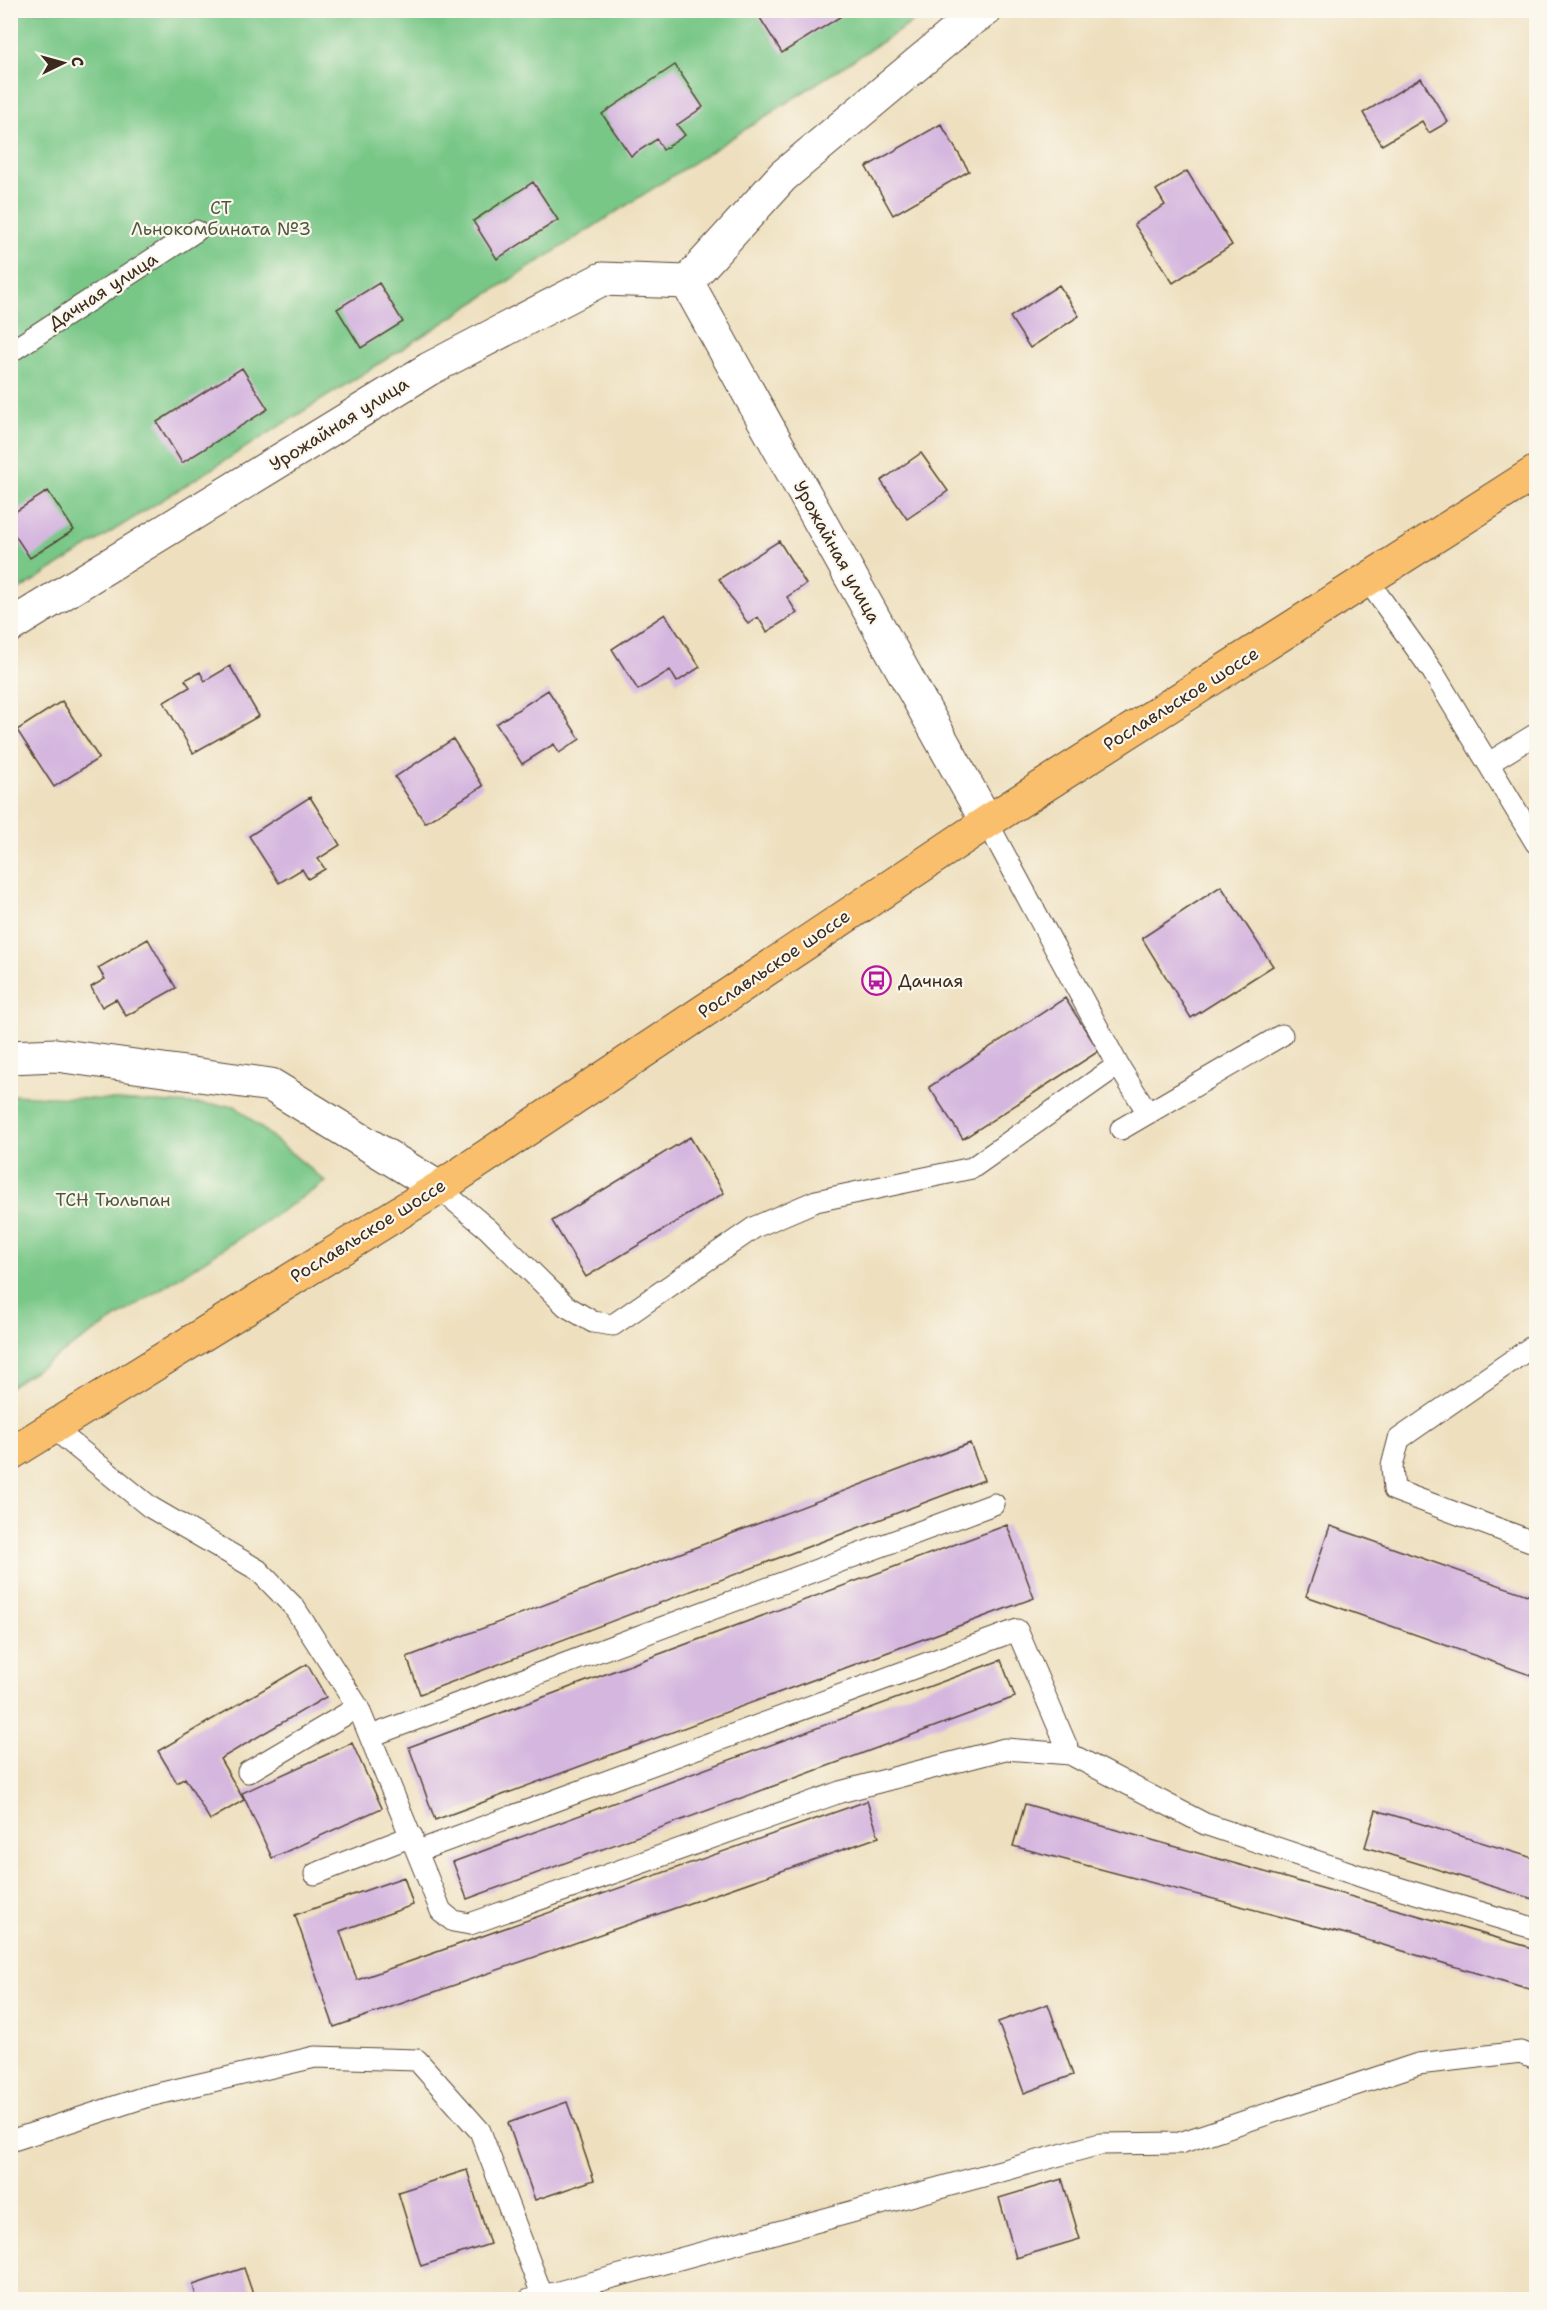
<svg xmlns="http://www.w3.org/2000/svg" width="1547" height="2310" font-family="'Shantell Sans',sans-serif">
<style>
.green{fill:#78c787;stroke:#5a7852;stroke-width:1.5}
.building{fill:#d5b6df}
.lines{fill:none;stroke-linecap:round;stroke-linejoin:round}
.service-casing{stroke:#564536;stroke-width:23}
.minor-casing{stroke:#564536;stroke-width:35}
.primary-casing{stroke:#564536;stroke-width:35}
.service{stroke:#fff;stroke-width:21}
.minor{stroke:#fff;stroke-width:33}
.primary{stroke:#f9bf6c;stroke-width:33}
.labels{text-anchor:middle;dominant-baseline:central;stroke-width:4.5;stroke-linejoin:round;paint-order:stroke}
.park-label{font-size:18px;fill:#4d593e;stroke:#fbf7ec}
.street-label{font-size:18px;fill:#3b2a1e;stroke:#fbf7ec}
.poi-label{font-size:18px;fill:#3b2a1e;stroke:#fbf7ec;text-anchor:start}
</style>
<rect width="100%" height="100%" fill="#fbf7ec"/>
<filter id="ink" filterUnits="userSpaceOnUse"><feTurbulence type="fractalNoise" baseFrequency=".0167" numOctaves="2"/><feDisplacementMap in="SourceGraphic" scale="12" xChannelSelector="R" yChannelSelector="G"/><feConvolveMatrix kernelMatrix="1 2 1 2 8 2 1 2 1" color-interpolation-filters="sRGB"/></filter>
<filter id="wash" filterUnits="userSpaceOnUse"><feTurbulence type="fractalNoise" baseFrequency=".008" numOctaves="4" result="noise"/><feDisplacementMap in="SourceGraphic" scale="24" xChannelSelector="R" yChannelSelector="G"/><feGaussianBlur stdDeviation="1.35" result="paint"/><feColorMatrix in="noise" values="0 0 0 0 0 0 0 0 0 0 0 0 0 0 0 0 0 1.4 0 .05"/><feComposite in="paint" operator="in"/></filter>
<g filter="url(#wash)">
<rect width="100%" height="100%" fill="#eee0bf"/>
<path class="green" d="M11 11H930L388 358 11 595Z
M11 1095 235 1106 326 1182 11 1386Z"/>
<g id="blocks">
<path class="building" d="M755 10H851L782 53Z
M675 65 703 107 677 125 685 135 663 150 657 139 631 156 602 114Z
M1421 78 1448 122 1429 133 1422 121 1382 145 1363 113Z
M941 124 969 171 893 215 866 167Z
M1187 171 1232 245 1173 283 1134 224 1165 205 1156 190Z
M533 182 558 220 497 259 473 221Z
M379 283 403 322 361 348 337 309Z
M1059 285 1079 316 1030 348 1010 317Z
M242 368 268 409 182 463 157 422Z
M921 453 948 491 907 519 881 481Z
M48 491 74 530 30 558 10 528V515Z
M779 541 806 584 787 597 797 613 767 632 758 617 748 624 719 579Z
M665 614 700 667 677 682 670 670 638 690 612 649Z
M230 666 259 716 193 753 164 702 190 687 185 680 200 672 205 681Z
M548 690 580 739 559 753 554 744 522 764 496 724Z
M62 701 99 758 54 787 17 730Z
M453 739 483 786 425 823 395 777Z
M310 797 340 845 318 859 325 869 308 879 302 869 279 883 249 836Z
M1221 886 1273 966 1191 1018 1142 938Z
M148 939 176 988 126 1016 116 999 102 1007 91 987 105 979 98 968Z
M1065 998 1099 1051 963 1139 929 1087Z
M690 1137 724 1193 586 1277 552 1221Z
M970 1443 984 1480 420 1694 407 1657Z
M1007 1525 1034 1598 435 1820 409 1747Z
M1330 1526 1536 1598V1677L1306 1596Z
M1001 1660 1015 1697 467 1899 453 1862Z
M307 1664 326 1697 220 1759 244 1800 210 1820 185 1778 177 1783 158 1751Z
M352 1743 382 1808 272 1858 242 1793Z
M867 1801 879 1837 334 2027 295 1915 404 1877 413 1905 340 1931 357 1980Z
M1025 1804 1536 1949V1991L1350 1935 1013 1846Z
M1376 1810 1536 1859V1900L1365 1847Z
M1048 2004 1073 2075 1024 2093 998 2022Z
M567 2102 594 2180 535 2200 508 2123Z
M467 2170 490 2244 421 2266 398 2192Z
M1062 2179 1080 2239 1016 2258 999 2198Z
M244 2268 255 2300H197L193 2285Z"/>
</g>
</g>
<g filter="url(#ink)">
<use href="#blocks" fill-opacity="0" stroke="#564536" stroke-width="1.5"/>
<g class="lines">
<defs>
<path id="service" d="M10 352 196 231
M1368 581 1433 672 1536 843
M1489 763 1536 734
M987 822 1118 1065 1148 1113
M1121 1129 1282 1035
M439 1188 488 1229 566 1306 593 1322 613 1325 755 1227 816 1201 972 1168 1118 1065
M1536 1344 1399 1439 1392 1466 1394 1490 1536 1543
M52 1427 150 1507 258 1570 294 1607 358 1707 441 1911 453 1921 470 1924 840 1792 1005 1749 1070 1754 1205 1824 1372 1880 1536 1929
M371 1736 994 1504
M248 1772 358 1707
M418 1851 1017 1630 1070 1754
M315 1874 412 1836
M10 2141 145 2097 315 2057 417 2060 480 2131 544 2300
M529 2300 1100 2144 1180 2143 1418 2064 1521 2052 1536 2058"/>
<path id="minor" d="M687 282 987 822
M10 626 429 369 602 279 687 282 783 176 965 24 986 10
M10 1057 56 1055 271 1085 439 1188"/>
<path id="primary" d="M10 1454 439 1188 987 822 1536 472"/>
</defs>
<use href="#service" class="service-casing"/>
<use href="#minor" class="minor-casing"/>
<use href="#primary" class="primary-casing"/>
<use href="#service" class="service"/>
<use href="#minor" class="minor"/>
<use href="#primary" class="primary"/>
</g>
</g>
<defs>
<symbol id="bus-ring" viewBox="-11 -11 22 22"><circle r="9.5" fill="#fbf7ec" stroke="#b5179e" stroke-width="1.5"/><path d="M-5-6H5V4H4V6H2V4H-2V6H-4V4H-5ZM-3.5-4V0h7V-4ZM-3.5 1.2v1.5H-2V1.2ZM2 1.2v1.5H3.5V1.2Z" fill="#b5179e"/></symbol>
</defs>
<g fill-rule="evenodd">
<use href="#bus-ring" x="860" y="964" width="33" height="33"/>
</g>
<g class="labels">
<g class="park-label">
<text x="221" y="208">СТ<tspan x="221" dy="21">Льнокомбината №3</tspan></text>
<text x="113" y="1200">ТСН Тюльпан</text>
</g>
<g class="street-label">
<text transform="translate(103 291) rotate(-33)">Дачная улица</text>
<text transform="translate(339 424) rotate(-32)">Урожайная улица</text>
<text transform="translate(837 552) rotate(61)">Урожайная улица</text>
<text transform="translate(1181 699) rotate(-32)">Рославльское шоссе</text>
<text transform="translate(774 964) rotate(-34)">Рославльское шоссе</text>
<text transform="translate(368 1231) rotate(-32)">Рославльское шоссе</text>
</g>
<g class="poi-label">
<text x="898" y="981">Дачная</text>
</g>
</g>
<rect width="1547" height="2310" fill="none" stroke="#fbf7ec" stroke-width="36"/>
<g transform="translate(63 63) rotate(85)" stroke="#fbf7ec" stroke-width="4.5" paint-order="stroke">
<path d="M0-4.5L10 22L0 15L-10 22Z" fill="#3b2a1e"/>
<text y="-9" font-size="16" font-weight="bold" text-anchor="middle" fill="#3b2a1e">С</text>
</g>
</svg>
